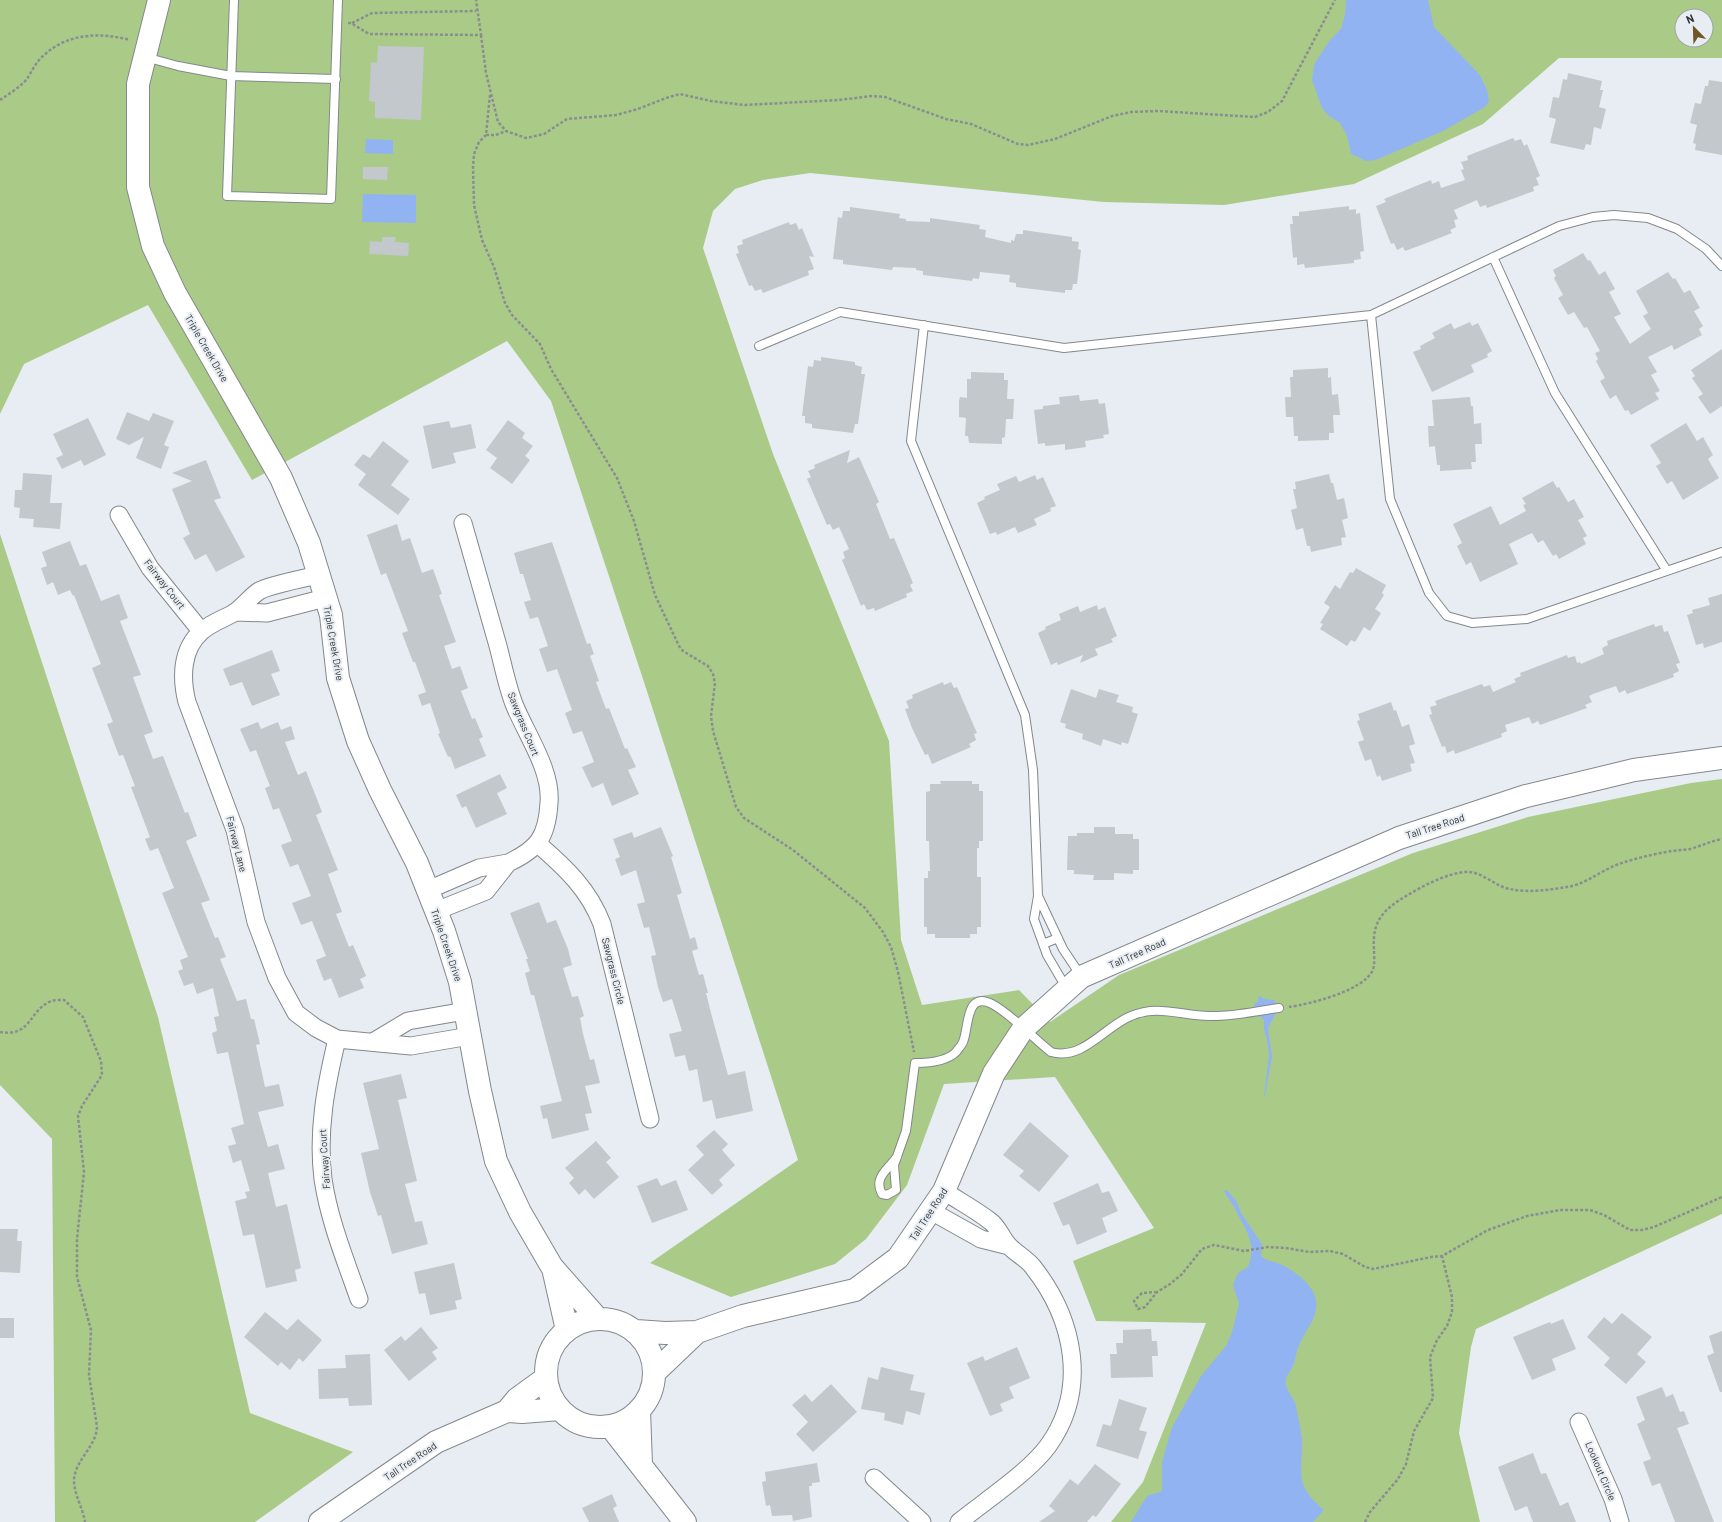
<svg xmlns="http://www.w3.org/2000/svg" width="1722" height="1522" font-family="Barlow,sans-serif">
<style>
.green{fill:#aacb87;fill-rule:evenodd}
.water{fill:#92b3f2}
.building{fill:#c3c8cd}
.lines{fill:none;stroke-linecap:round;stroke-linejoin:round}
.lane-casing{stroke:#83888c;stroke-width:10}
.street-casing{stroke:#83888c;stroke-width:19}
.secondary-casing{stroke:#83888c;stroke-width:24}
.path{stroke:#8a8e91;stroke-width:2.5;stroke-dasharray:3 2;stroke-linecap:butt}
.lane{stroke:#fff;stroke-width:8}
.street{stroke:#fff;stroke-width:17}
.secondary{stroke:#fff;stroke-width:22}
.labels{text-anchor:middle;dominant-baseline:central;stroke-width:4;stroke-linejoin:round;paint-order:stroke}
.street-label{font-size:10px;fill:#323436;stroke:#e7edf2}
</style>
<rect width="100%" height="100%" fill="#e7edf2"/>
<path class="green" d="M0 0H1722V58H1559L1483 124 1354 184 1224 205 1104 202 810 173 763 180 735 189 713 211 703 248 773 454 889 741 901 940 922 1005 1019 990 1050 1022 1119 975 1413 853 1528 817 1691 783 1722 779V1214L1476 1329 1471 1347 1459 1433 1480 1522H1111L1143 1482 1206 1323 1096 1321 1073 1261 1154 1228 1055 1077 944 1084 907 1185 866 1239 835 1264 731 1297 650 1263 798 1160 644 682 551 401 507 341 252 480 148 305 24 364 0 414ZM1682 16H1706V40H1682Z
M0 534 158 1017 250 1413 353 1452 255 1522H55L52 1139 0 1085Z"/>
<path class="water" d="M1346 0H1428L1434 27 1480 75 1487 90 1489 101 1485 107 1443 131 1376 160 1366 161 1351 154 1347 136 1340 123 1329 116 1322 108 1312 80 1314 65 1318 58 1330 40 1341 29 1345 15Z
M366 139 393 140V154L365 153Z
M363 194 416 195V223L362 222Z
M1261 996 1263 999 1274 1000 1276 1005V1013L1268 1028 1272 1057 1265 1096H1264L1269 1055 1267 1040 1264 1029V1020L1261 1017 1255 1016 1254 1004 1259 1001 1258 997Z
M1227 1190 1237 1202 1241 1213 1262 1244 1261 1256C1267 1262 1273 1261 1280 1264 1292 1269 1311 1283 1315 1296 1321 1315 1307 1327 1300 1343 1296 1351 1296 1359 1293 1366 1291 1371 1287 1374 1286 1379 1284 1391 1294 1396 1296 1406 1298 1417 1301 1429 1302 1439 1303 1453 1299 1470 1303 1484 1307 1495 1316 1503 1324 1510L1313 1522H1131L1147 1496 1162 1491V1462L1172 1427 1201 1376 1226 1346 1232 1332 1239 1304 1233 1285 1238 1273 1248 1267C1258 1241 1244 1229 1234 1207 1232 1202 1227 1198 1224 1191Z"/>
<path class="building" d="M378 46 424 47 421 120 375 118V102L369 101 371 62 377 63Z
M1568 73 1602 81 1600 90H1603L1599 107 1606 109 1601 129 1594 127 1591 145 1586 144 1584 150 1550 143 1556 119 1549 117 1553 97 1559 98 1563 79 1567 80Z
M1709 80 1722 82V155L1695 150 1696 144 1693 143 1697 125 1690 123 1695 103 1701 104 1705 86H1708Z
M1513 138 1515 141 1521 139 1524 146 1527 144 1540 176 1536 178 1539 185 1533 187 1534 191 1487 208 1486 205 1480 207 1477 200 1454 210 1458 219 1454 220 1456 227 1450 230 1452 233 1424 244 1405 251 1403 247 1397 250 1394 243 1391 244 1376 206 1386 202 1384 199 1431 180 1432 184 1439 181 1441 188 1465 180 1461 170 1464 169 1461 162 1468 160 1467 156Z
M363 167H388L387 180 363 179Z
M1349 206V210L1356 209V214L1360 213 1364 251 1360 252 1361 259 1354 260V263L1324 266 1305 268 1304 264 1297 265V257L1293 258 1290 224H1293L1292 216H1299V212Z
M850 207 900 214 899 218 906 219V221L930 222V218L980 225 979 229 986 230 985 237 1011 243V240L1014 241 1016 234H1023V230L1072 237V241L1079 242 1078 249 1081 250 1077 284H1073L1072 290H1065V293L1016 287V283L1009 282 1010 275 980 272 979 279 973 278 972 281 923 275V271L916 270V268L893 267 892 270 843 264V260L833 259 838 217 842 218 843 211H850Z
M789 222 790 225 796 223 799 230 802 228 814 257 809 256 814 269 808 271 809 275 781 286 763 293 761 289 755 291 752 285 749 286 736 254 739 253 737 246 743 244 742 240Z
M382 237H396L395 242 409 243 408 256 369 254 370 241 382 242Z
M1583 253 1588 261 1590 260 1599 275 1605 271 1615 289 1609 292 1621 314 1614 317 1630 344 1651 329 1643 316 1648 313 1636 291 1668 272 1673 279 1675 278 1684 293 1690 290 1700 308 1694 311 1703 326 1699 329 1702 335 1674 350 1672 345 1648 357 1657 372 1651 375 1660 391 1655 393 1659 399 1631 415 1628 410 1625 411 1616 395 1610 399 1600 381 1605 378 1596 361 1598 359 1595 353 1600 351 1587 327 1584 328 1574 312 1568 315 1558 298 1563 295 1554 278 1556 276 1553 270Z
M1470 322 1472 326 1478 323 1492 351 1487 354 1488 357 1471 365 1474 372 1432 392 1413 352 1421 349 1420 346 1435 338 1432 333 1451 323 1454 329Z
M1722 349V406L1710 414 1698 397 1703 394 1692 378 1695 376 1691 370Z
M821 357 855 362V365L862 367 861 374H865L858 424H855L853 433 812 428V424L805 423V416H802L808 366 813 367 814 360 821 361Z
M1328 368V378L1331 377 1332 395 1338 394 1340 415H1333L1334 433H1329V440L1298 441V436H1294L1293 417H1286L1285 397H1291L1290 377H1293V370Z
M971 372 1004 373V380H1008L1007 399H1014L1013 419H1006L1005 437 1002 438V444L969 443 968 436H965L966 418 959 417V401L960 397 967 398V379H971Z
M1079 395 1080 401 1098 399 1099 404 1105 403 1109 434 1103 435 1104 438 1085 441 1086 447 1065 450V444L1045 446V443L1038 444 1034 410 1043 409V406L1060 404 1059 397Z
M1470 397 1471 406H1473L1474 424 1481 423 1482 444H1475L1476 462H1471L1472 469 1440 471V465H1437L1435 446 1429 447 1428 426H1434L1432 400Z
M127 412 149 421 153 413 174 421 164 445 169 447 161 469 136 458 144 437 129 445 116 439Z
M88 418 106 455 84 466 81 460 62 469 56 458 63 455 53 434Z
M508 420 525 433 522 438 533 446 525 456 530 460 512 484 490 468 497 458 486 450Z
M449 421 451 428 471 424 476 448 453 453 456 463 432 469 423 426Z
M1686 423 1697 441 1703 437 1713 455 1708 459 1719 478 1683 500 1672 481 1667 484 1656 466 1661 463 1650 445Z
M383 441 409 461 391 485 410 499 398 515 358 485 366 474 354 465 363 454 370 458Z
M850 450 847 463 859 457 879 502 876 504 890 539 894 538 913 583 910 585 913 591 906 594 907 597 875 611 874 608 867 610 864 604 861 606 842 560 845 558 843 552 849 549 839 527 833 530 830 524 827 525 807 479 811 477 808 471 815 468 814 465Z
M206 460 221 498 214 500 245 557 216 572 206 554 195 560 183 538 190 534 172 489 192 481 172 473Z
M23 473 52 475 50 503H62L60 529 33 527 34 519 19 518 20 508 14 507 15 490H22Z
M1329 474 1331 483H1333L1337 500 1344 498 1348 518 1342 520 1346 537 1341 538 1342 545 1311 552 1310 546H1307L1303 528 1296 530 1291 510 1297 508 1293 489H1296L1295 482Z
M1035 475 1037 480 1043 477 1056 506 1050 508 1051 511 1034 519 1037 525 1018 533 1015 527 997 535 996 532 990 534 977 503 985 499 984 497 1000 490 997 484 1016 476 1019 482Z
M1553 481 1557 488 1559 487 1568 502 1574 499 1584 517 1578 520 1587 536 1583 538 1586 544 1559 559 1556 554 1553 556 1543 540 1538 543 1532 533 1509 544 1518 564 1480 582 1471 562 1466 565 1457 546 1462 543 1453 524 1491 506 1500 525 1526 511 1523 505 1526 504 1522 498Z
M397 524 402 541 410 538 422 573 433 569 442 594 439 595 456 642 444 646 452 669 460 666 468 688 461 691 472 719 475 718 483 737 479 739 486 756 455 769 450 756 448 757 438 734 440 733 430 703 422 706 418 695 426 692 415 662H413L402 633 408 631 386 573 381 575 367 535Z
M70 541 80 566 86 564 101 601 119 594 128 618 120 621 141 675 133 677 153 732 144 735 153 759 163 756 185 813 188 812 197 836 186 841 210 900 201 903 215 938 218 937 226 957 220 959 237 1001 246 999 251 1019H254L260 1044 256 1045 265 1087 279 1084 284 1106 258 1112 268 1147 278 1144 285 1169 268 1173 276 1207 287 1204 301 1268 295 1270 297 1281 266 1288 254 1234 243 1236 235 1201 247 1198 245 1192 250 1191 241 1160 233 1163 228 1146 236 1144 231 1128 244 1124 228 1052 217 1054 212 1033 217 1031 214 1017 219 1016 213 988 197 994 193 983 184 986 178 971 183 969 180 960 188 957 162 893 174 888 158 848 150 851 145 839 150 837 131 787 135 786 123 755 119 756 107 724 113 722 92 668 101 664 74 595 73 596 70 590 58 595 53 582 47 585 41 568 47 566 42 552Z
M552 542 587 644 590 643 594 654 590 656 599 681 596 682 606 709 609 708 625 749 627 748 636 767 628 770 639 794 612 806 603 783 592 788 582 767 594 762 582 731 573 734 565 713 572 710 557 669 547 672 539 649 548 646 538 617 530 619 524 602 531 600 523 574H520L514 553Z
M1356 568 1386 585 1382 593 1384 595 1375 609 1381 613 1370 631 1364 627 1355 642 1351 640 1347 646 1320 629 1323 624 1320 623 1330 607 1324 603 1335 585 1340 589 1350 572 1353 573Z
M1722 594V642L1704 648 1703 643 1696 645 1687 615 1693 613 1692 610 1710 605 1708 598Z
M1097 605 1098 610 1105 607 1117 636 1111 639 1113 642 1095 649 1098 655 1080 663 1083 655 1058 665 1057 662 1051 665 1038 633 1046 629 1045 627 1061 620 1059 614 1078 606 1080 612Z
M1654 624 1655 627 1662 625 1664 632 1668 631 1680 663 1676 664 1679 671 1673 674 1674 677 1627 694 1625 690 1619 693 1616 686 1593 694 1589 696 1592 702 1585 705 1587 708 1540 725 1538 721 1532 724 1529 717 1505 725 1507 731 1501 734 1502 737 1455 754 1454 750 1447 753 1445 746 1442 747 1429 715 1432 714 1430 707 1437 705 1435 701 1482 684 1484 687 1490 685 1493 692 1516 682 1514 679 1521 676 1520 673 1567 655 1568 658 1575 656 1577 663 1580 662 1581 664 1604 654 1602 648 1608 645 1607 641Z
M272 650 280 671 271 674 280 695 252 706 242 682 230 686 223 669Z
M943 682 944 685 951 682 954 688 957 687 977 733 974 734 976 740 969 744 971 747 932 764 928 754 925 755 912 728 905 709 909 708 906 701 913 698 912 695Z
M1071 689 1096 698 1099 689 1119 695 1116 702 1133 707 1132 712 1138 714 1128 744 1122 742 1121 745 1103 739 1101 746 1082 739 1083 734 1065 728 1066 724 1060 722Z
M1391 702 1394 711 1396 710 1402 727 1409 724 1415 744 1409 746 1415 763 1410 764 1412 771 1382 781 1380 775 1377 777 1371 759 1365 761 1358 742 1364 740 1357 721 1360 720 1358 714Z
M258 722 261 729 278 722 281 730 291 726 295 739 285 742 298 775 306 771 322 812 316 815 338 870 328 874 342 912 336 914 349 947 353 945 366 976 360 979 364 988 339 998 331 978 324 981 316 960 326 956 312 921 301 925 292 903 311 896 298 864 290 867 281 845 292 841 279 808 273 810 265 788 270 786 256 750 250 752 240 729Z
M500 774 507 788 497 793 507 814 476 828 466 806 462 808 456 795Z
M940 781H972V784H979V791H983V841H979V848H977V877H981V927H977V934H970V938H935V934H927V927H924V878H928V871H930L929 841H926V792L930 791V784H941Z
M661 827 673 856 671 857 682 893 677 895 690 939 695 937 698 949 692 951 699 975 703 974 708 993H706L711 1013 728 1075 745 1071 753 1111 716 1119 712 1100 703 1102 697 1069 689 1071 685 1055 675 1057 669 1034 682 1031 672 999 663 1002 658 987 651 956 656 955 649 927 644 928 637 904 645 902 636 870 621 876 615 859 620 857 613 839 632 832 634 838Z
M1094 827H1115V834H1133V839H1139V870H1133V874L1114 873V880H1093L1094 875 1074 874V870H1067L1068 836H1077V833H1094Z
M539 902 547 923 556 920 568 949 572 965 563 968 572 997 578 996 584 1016 580 1018 583 1034 590 1060 594 1059 600 1083 585 1086 592 1113 585 1114 589 1130 552 1139 547 1118 543 1119 540 1106 562 1101 534 995H531L525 973 530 971 526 959H528L510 913Z
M401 1074 407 1098 398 1100 417 1181 405 1184 415 1222 422 1221 428 1244 392 1254 381 1215 378 1216 370 1192 361 1153 379 1149 363 1083Z
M1030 1122 1069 1156 1039 1192 1019 1176 1024 1171 1003 1155Z
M714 1130 728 1144 722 1150 735 1165 719 1180 723 1185 712 1195 688 1170 704 1155 696 1146Z
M596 1141 611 1158 606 1162 619 1177 594 1199 585 1189 579 1195 569 1183 574 1178 565 1168Z
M657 1178 661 1186 676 1180 688 1210 652 1223 637 1186Z
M1098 1183 1102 1193 1109 1191 1118 1211 1102 1218 1107 1232 1077 1245 1069 1224 1063 1226 1053 1203Z
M0 1229H18L17 1241H22L20 1273 0 1272Z
M454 1263 462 1299 455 1301 457 1309 430 1315 425 1293 419 1294 414 1272Z
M265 1312 287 1330 298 1319 322 1340 303 1362 299 1358 290 1370 281 1362 278 1366 244 1337Z
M1622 1313 1652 1337 1637 1354 1646 1362 1626 1384 1604 1365 1610 1358 1587 1337 1604 1317 1612 1324Z
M0 1318H14V1338H0Z
M1563 1319 1576 1349 1552 1359 1556 1370 1532 1380 1513 1337 1550 1322 1551 1324Z
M421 1327 438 1348 432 1352 437 1359 409 1381 384 1350 401 1336 405 1341Z
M1151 1329 1152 1341H1157L1158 1356H1152L1153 1377 1111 1378 1110 1354H1117L1116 1343H1123V1330Z
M1722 1331V1392H1720L1707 1356 1714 1353 1709 1336Z
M1017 1347 1030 1378 1009 1387 1014 1398 1000 1404 1003 1411 990 1416 967 1363 983 1356 985 1361Z
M370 1354 372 1405 349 1406 348 1398 319 1399 318 1369 346 1368 345 1355Z
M881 1367 914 1375 910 1390 925 1393 920 1415 906 1411 903 1425 884 1420 885 1413 861 1409 868 1377 878 1380Z
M831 1384 857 1412 813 1452 796 1434 808 1422 792 1405 805 1394 812 1402Z
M1662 1387 1666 1397 1673 1394 1680 1412 1684 1411 1689 1424 1677 1428 1714 1522H1675L1660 1483 1652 1486 1643 1462 1651 1459 1637 1424 1645 1420 1636 1397Z
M1119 1399 1147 1408 1139 1430 1147 1432 1138 1459 1096 1446 1103 1424 1111 1426Z
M1533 1453 1541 1474 1546 1473 1560 1506 1568 1502 1576 1522H1533L1527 1506 1515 1511 1498 1467Z
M817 1463 820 1482 812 1483V1486H809L812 1517 793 1521 792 1515 772 1516 770 1505 766 1506 762 1482 766 1481 765 1472Z
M1095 1464 1121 1484 1096 1517 1093 1515 1087 1522H1039L1055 1511 1049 1506 1070 1479 1078 1485Z
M612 1494 617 1506 613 1508 619 1522H589L582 1508Z"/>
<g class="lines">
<defs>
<path id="lane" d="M234 0 227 196 331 199 338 0
M145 57 178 66 231 76 336 79
M1493 257 1555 393 1667 571
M1371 315 1390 499 1429 593 1447 616 1472 623 1527 619 1722 552
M924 325 911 441 1025 715 1033 770 1038 896 1034 919 1047 955 1067 989
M759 346 840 312 1064 348 1371 315 1559 226 1593 217 1614 215 1648 218 1677 229 1706 249 1722 266
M1038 896 1063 949 1081 976
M1043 944 1058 938
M897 1157C888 1169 873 1178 882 1194L887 1195 896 1190 894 1165 906 1131 915 1063C928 1063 946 1062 956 1052 958 1049 962 1045 963 1042 969 1029 965 990 992 1004 1011 1014 1033 1038 1051 1052 1083 1061 1105 1026 1131 1016 1158 1004 1182 1016 1209 1016 1232 1017 1256 1011 1279 1008"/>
<path id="street" d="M119 515 150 568 201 631
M463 523C475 564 486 605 498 646 503 665 507 686 514 704 526 734 552 770 549 803 547 837 538 849 508 863
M318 575C305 578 269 585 259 591 250 597 243 607 234 613 223 619 211 623 202 631 181 649 181 678 187 702L235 830 256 922 277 978 296 1013 316 1028 337 1039 411 1046 470 1036
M235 612 267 613 325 598
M538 844C566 868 589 890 602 924L650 1119
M428 890 479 868 508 863 486 891 436 911
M337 1039C326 1085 317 1131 323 1179 329 1220 345 1259 359 1299
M373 1042 408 1021 465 1011
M944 1191C959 1201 976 1210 990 1221 999 1227 1002 1240 1010 1247 1017 1254 1027 1259 1033 1267 1074 1319 1089 1389 1048 1446 1029 1472 985 1501 959 1522
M931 1211 981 1239 1009 1246
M1579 1422 1613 1499 1620 1522
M874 1478 922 1522"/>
<path id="secondary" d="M159 0 138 84V187L153 246 175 293 281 478 309 543 331 615 338 678 358 741 380 790 417 863 444 931 460 982 480 1091 496 1161 520 1212 552 1267 598 1319
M553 1268 567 1330
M546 1373a54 54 0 1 1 108 0a54 54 0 1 1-108 0Z
M636 1331 665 1333 697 1332 743 1316 855 1290 898 1258 944 1191 994 1073 1023 1029 1081 977 1399 838 1526 796 1634 770 1722 758
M654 1373 697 1332
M639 1410 641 1465
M507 1411 522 1412 560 1409
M610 1426 685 1522
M320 1522 436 1442 507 1411 517 1399 546 1378"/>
</defs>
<use href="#lane" class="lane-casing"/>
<use href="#street" class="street-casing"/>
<use href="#secondary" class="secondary-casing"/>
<path class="path" d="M348 23H351L369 34 481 35 476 0
M352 23 372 13 476 11
M481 35 486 73 498 122 506 131 526 138 544 134 567 119 616 115 638 109 666 98 680 94 711 101 744 105 839 100 872 96 885 97 946 119 971 124 1018 144 1028 145 1055 139 1112 116 1131 112 1158 111 1255 117 1268 112 1282 101 1335 0
M490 95 486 135 479 142 474 154 473 167 474 205 482 240 494 267 505 303 512 315 540 344 551 369 617 478 634 521 655 595 679 646 683 651 708 666 713 674 715 683 711 716 713 731 733 797 736 807 744 818 793 850 865 908 883 932 891 947 898 972 914 1052
M0 100C9 94 20 87 27 79 32 71 36 62 43 56 67 33 100 32 130 40
M486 135H496L506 131
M1289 1007C1310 1004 1363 991 1373 970 1375 963 1374 955 1374 949 1372 921 1383 910 1406 896 1423 886 1445 874 1465 872 1481 870 1495 887 1510 889 1527 893 1549 890 1567 887 1587 884 1601 870 1619 864 1636 858 1654 854 1672 851 1678 850 1684 850 1690 849 1701 846 1711 841 1722 839
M0 1032C32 1037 28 1011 51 1001 54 1000 60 1000 64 1000L83 1017 101 1061 102 1075 82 1106 78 1116 84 1172 77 1239V1277L91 1330 89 1375 97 1427C96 1447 75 1460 74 1480 74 1495 83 1508 85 1522
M1157 1292 1142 1293 1134 1301 1138 1309 1145 1307 1157 1292 1170 1284 1182 1274 1202 1249 1214 1245 1244 1251 1268 1247 1286 1248 1309 1252 1330 1251 1343 1254 1365 1267 1373 1269 1431 1257 1442 1256 1488 1230 1527 1216 1560 1210H1590L1604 1215 1630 1230H1642L1654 1227 1722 1197
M1365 1522 1370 1512 1398 1479 1406 1464 1414 1431 1433 1398 1430 1357 1437 1340 1447 1326 1452 1312V1297L1442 1256"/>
<use href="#lane" class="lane"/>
<use href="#street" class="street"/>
<use href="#secondary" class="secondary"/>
</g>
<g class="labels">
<g class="street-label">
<text transform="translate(207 348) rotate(60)">Triple Creek Drive</text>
<text transform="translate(165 584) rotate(52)">Fairway Court</text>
<text transform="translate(334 643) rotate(80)">Triple Creek Drive</text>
<text transform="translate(524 724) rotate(68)">Sawgrass Court</text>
<text transform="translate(1435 826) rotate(-18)">Tall Tree Road</text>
<text transform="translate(237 844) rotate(76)">Fairway Lane</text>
<text transform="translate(447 945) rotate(71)">Triple Creek Drive</text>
<text transform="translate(1137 953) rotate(-24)">Tall Tree Road</text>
<text transform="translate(614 971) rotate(76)">Sawgrass Circle</text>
<text transform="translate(324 1159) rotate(-94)">Fairway Court</text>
<text transform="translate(928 1214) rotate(-57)">Tall Tree Road</text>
<text transform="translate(410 1461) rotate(-34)">Tall Tree Road</text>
<text transform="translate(1601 1471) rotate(67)">Lookout Circle</text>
</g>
</g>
<g transform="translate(1694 28) rotate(337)"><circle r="19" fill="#e7edf2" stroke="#9fa3a7"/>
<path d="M0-3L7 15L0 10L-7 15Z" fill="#705728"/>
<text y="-6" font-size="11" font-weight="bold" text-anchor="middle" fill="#323436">N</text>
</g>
</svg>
